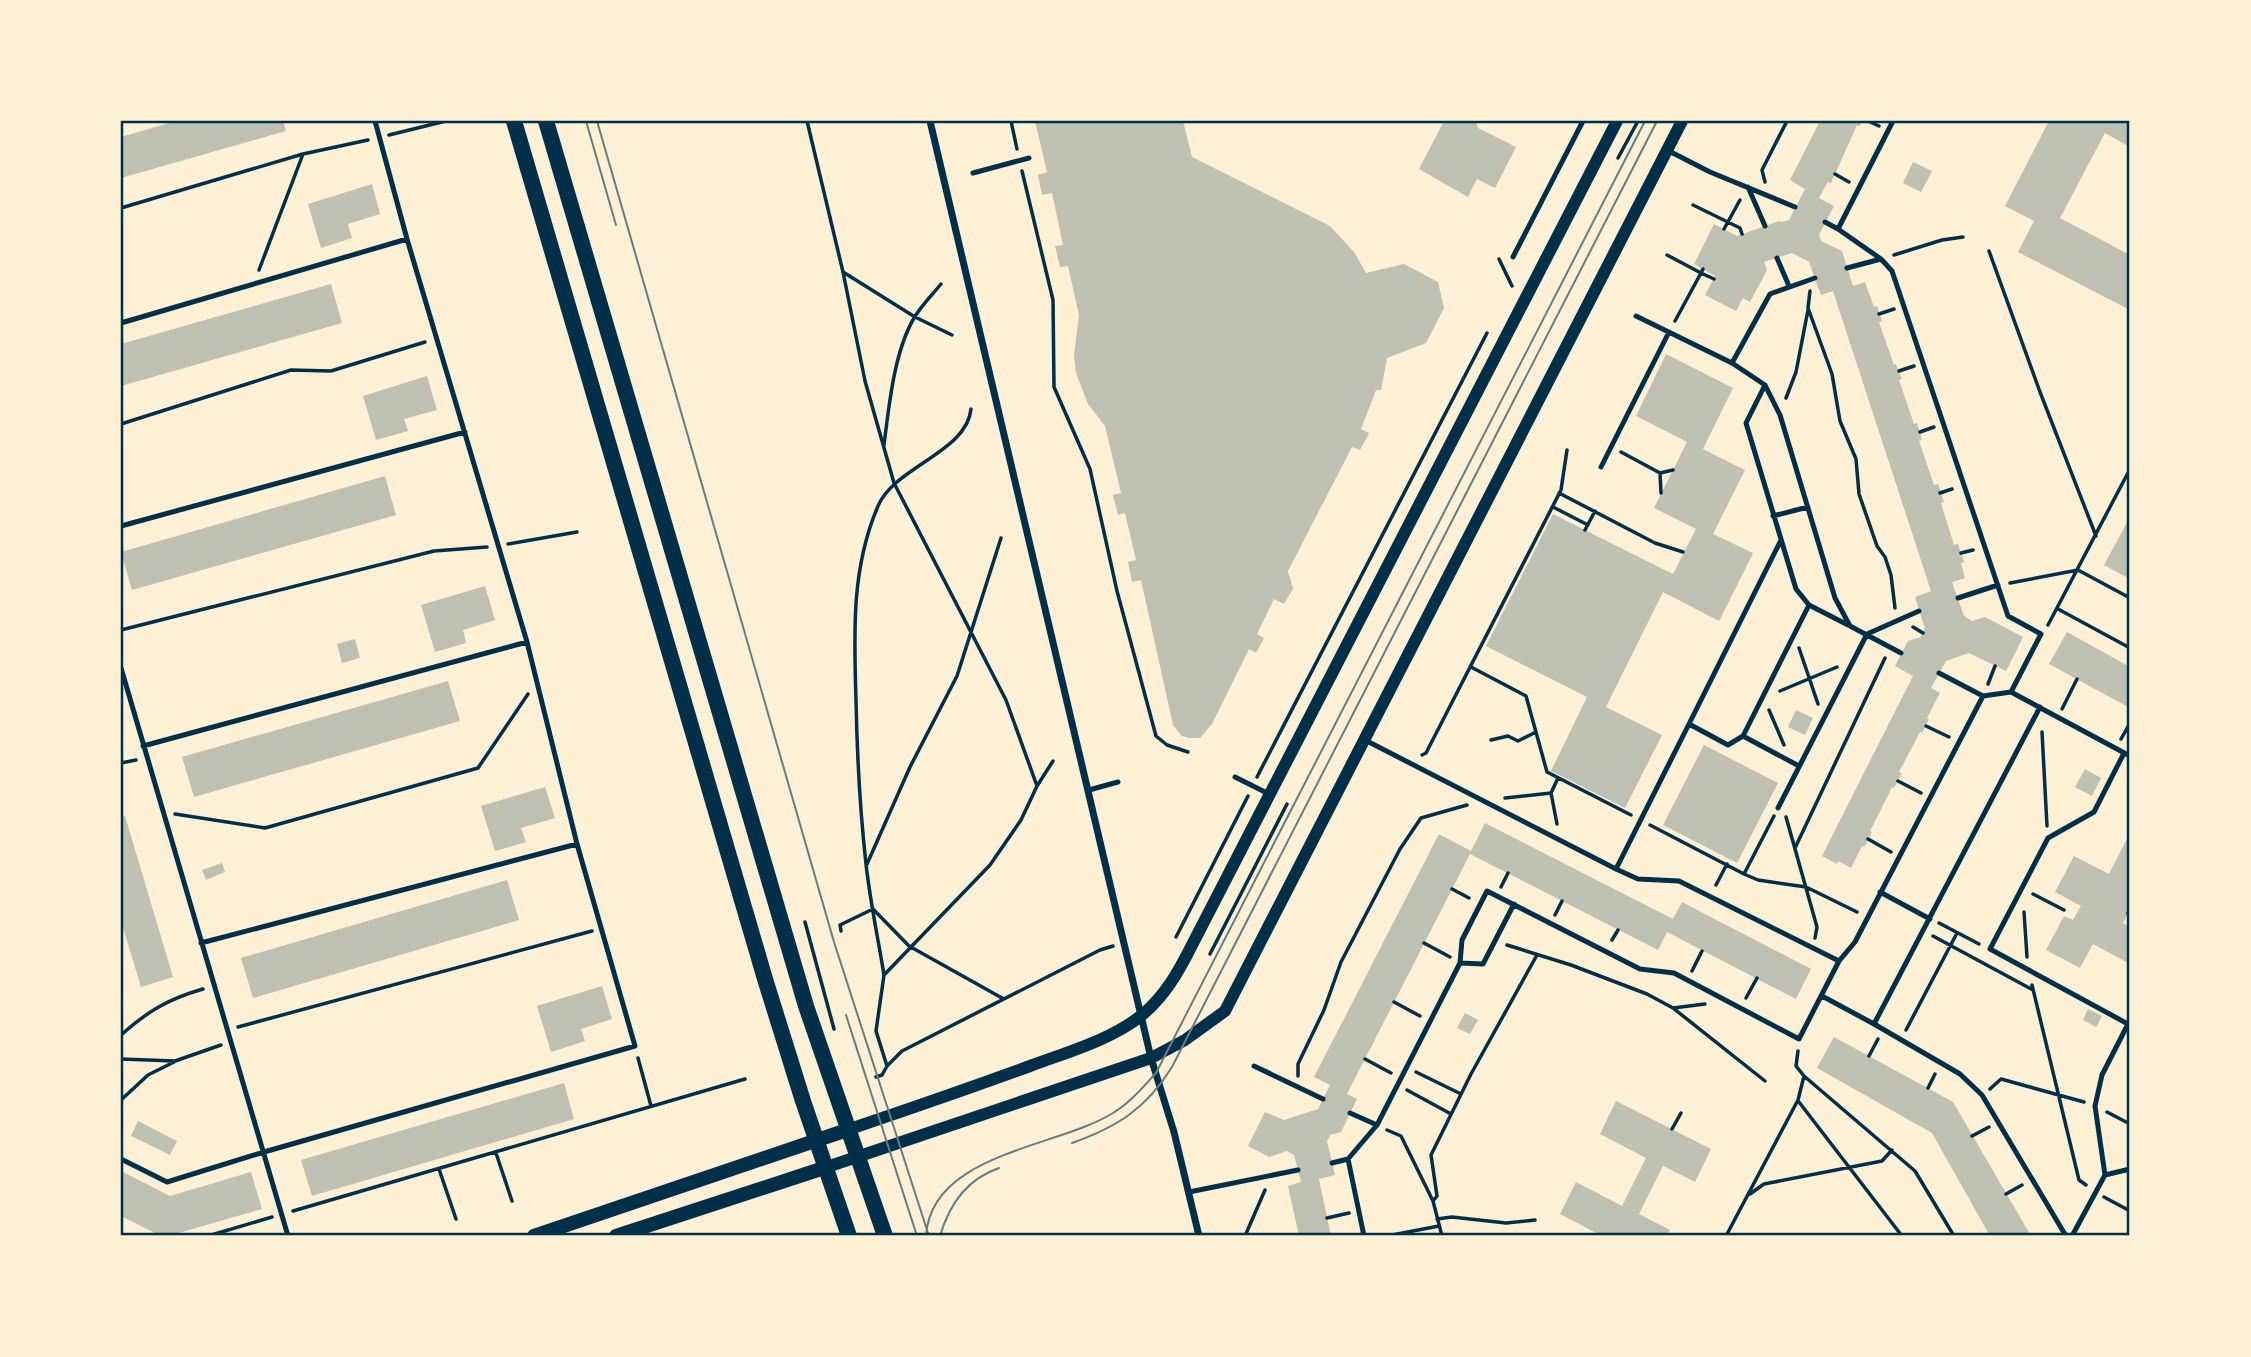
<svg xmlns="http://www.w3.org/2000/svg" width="2251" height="1357" font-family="Raleway,sans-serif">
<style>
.building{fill:#bec0b2}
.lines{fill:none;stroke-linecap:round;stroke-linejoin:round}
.path{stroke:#003049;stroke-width:3.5}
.service{stroke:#003049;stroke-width:5}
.minor{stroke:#003049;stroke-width:7}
.tertiary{stroke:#003049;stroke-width:12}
.secondary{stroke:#003049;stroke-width:14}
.primary{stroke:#003049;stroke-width:16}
.tram{stroke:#657d81;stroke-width:2}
.neatline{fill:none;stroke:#003049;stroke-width:2.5}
</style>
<rect width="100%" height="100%" fill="#fdf0d5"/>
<path class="building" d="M176 121H283L286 131 121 178V137Z
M1035 121H1183L1192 157 1330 226 1354 252 1366 273 1404 264 1438 282 1444 308 1426 343 1387 358 1381 390H1376L1361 429 1369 433 1360 450 1352 447 1288 571 1293 589 1284 604 1274 599 1257 634 1264 638 1256 653 1249 649 1212 724 1200 738H1189L1182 736 1173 725 1141 580 1132 582 1128 562 1136 560 1125 513 1118 515 1113 495 1121 493 1105 426 1088 404 1076 373 1074 355 1079 315 1068 266 1060 267 1055 246 1063 245 1052 193 1042 195 1038 175 1047 172Z
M1444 121H1476L1478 128 1516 147 1495 188 1477 179 1468 197 1419 169Z
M1820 121H1862L1859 127 1857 125 1831 183 1828 182 1819 198 1834 206 1819 235 1821 241 1842 251 1853 286 1865 282 1874 307 1877 306 1882 321 1879 322 1894 365 1896 364 1900 375 1902 379 1899 380 1914 424 1917 423 1922 440 1919 441 1934 485 1938 484 1944 502 1941 503 1954 545 1958 544 1964 562 1961 563 1965 578 1952 582 1964 616 1972 621 1985 617 2023 637 2006 671 1969 653 1946 661 1931 688 1940 693 1927 718 1929 719 1922 733 1920 732 1899 772 1902 773 1894 788 1892 787 1870 831 1872 832 1866 844 1864 847 1862 846 1851 868 1838 861 1837 864 1822 856 1913 676 1895 666 1908 641 1921 637 1925 629 1915 597 1931 591 1833 291 1821 295 1809 262 1792 253 1764 262 1767 270 1750 302 1743 298 1736 311 1705 295 1715 276 1694 264 1714 224 1737 236 1779 221 1782 222 1789 220 1805 189 1790 180Z
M2049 121H2130V147L2105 133 2060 218 2130 255V310L2018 252 2034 221 2005 206Z
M1913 162 1932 171 1921 192 1903 183Z
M372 184 380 214 348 224 352 238 321 248 308 204Z
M331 284 342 323 121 386V344Z
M1666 354 1733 388 1703 449 1745 470 1713 534 1753 553 1719 621 1663 592 1606 707 1662 735 1625 808 1551 771 1587 697 1486 646 1553 514 1673 574 1696 529 1654 508 1687 442 1636 416Z
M427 376 437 410 404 419 408 431 376 440 363 396Z
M385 476 396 515 132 590 121 552Z
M2130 517V579L2104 565Z
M485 586 495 620 463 630 466 643 435 652 421 605Z
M2067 632 2130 667V708L2049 664Z
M355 639 360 658 342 663 337 644Z
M448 681 460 721 194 797 182 757Z
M1796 710 1813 718 1805 735 1788 727Z
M1704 745 1778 783 1737 863 1663 825Z
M2085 769 2101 778 2092 796 2075 787Z
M545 787 555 818 521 828 526 842 495 851 481 806Z
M125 816 173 977 141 987 121 921V817Z
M1485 823 1673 919 1682 902 1811 969 1796 999 1667 932 1658 950 1470 854 1347 1094 1357 1099 1341 1132 1330 1135 1327 1141 1335 1175 1319 1179 1331 1236H1299L1288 1186 1301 1182 1294 1155 1287 1151 1269 1157 1248 1146 1265 1112 1284 1120 1318 1109 1330 1085 1314 1077 1439 834 1471 851Z
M2130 833V909L2123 923 2130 927V964L2093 944 2080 968 2046 950 2064 916 2073 920 2081 906 2055 892 2074 856 2109 874Z
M222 863 225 872 206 880 202 870Z
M507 880 519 920 253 998 241 958Z
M602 986 612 1019 581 1029 585 1041 551 1052 537 1006Z
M2088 1009 2102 1016 2096 1027 2083 1020Z
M1465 1013 1478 1020 1470 1034 1457 1028Z
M1834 1037 1953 1102 2031 1236H1990L1932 1133 1817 1068Z
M564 1083 574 1119 312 1196 301 1160Z
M1616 1101 1711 1149 1695 1182 1663 1166 1639 1214 1670 1230 1666 1236H1602L1560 1214 1576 1182 1622 1206 1646 1158 1600 1134Z
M138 1121 177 1141 170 1155 131 1136Z
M121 1171 170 1196 251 1172 262 1209 168 1236H161L121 1216Z"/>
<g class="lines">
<path class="path" d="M807 121 843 272 865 381 894 483 1006 700 1037 786 1021 820 990 865 884 975 876 1031 887 1066
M1011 121 1017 149
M1868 121 1879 126
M389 135 446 121
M1618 158 1638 121
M1022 171 1053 300 1054 387 1090 469 1117 591 1156 736 1167 745 1188 752
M1835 174 1849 182
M1765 182 1762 170 1787 121
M1693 205 1740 228 1742 234
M121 208 303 154 368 140
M1724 229 1740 200
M1989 251 2040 392 2096 536
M1667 255 1701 273 1675 321
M1894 255 1942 240 1963 237
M1499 259 1512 286
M1703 269 1701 273 1714 279
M259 270 303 154
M843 272 915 317 952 335
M1810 291 1808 308 1832 374 1840 421 1856 459 1859 494 1877 546 1885 557 1891 575 1895 608
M1879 314 1894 309
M1899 371 1914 366
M1786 398 1796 372 1808 310
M121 424 291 370 331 371 425 342
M1920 432 1934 427
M884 445C889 406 894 352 914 318 921 306 932 295 941 284
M1621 452 1660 473 1673 470
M1660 473 1661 493
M1559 493 1655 543 1683 552
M1940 493 1952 489
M1553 507 1588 525
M1585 530 1595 511
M508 544 577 532
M1961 553 1973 550
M2010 583 2078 570 2130 598
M2058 609 2130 648
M2048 625 2130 469
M1913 627 1923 633
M121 630 434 551 487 547
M1799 648 1818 704
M1471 667 1526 696 1547 772 1631 815
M1988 684 1995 666
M1780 691 1837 667
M2062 709 2077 679
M1769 710 1784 745
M1926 726 1949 737
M2042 732 2047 826
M2121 739 2130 723
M1491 740 1508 736 1518 741 1536 732
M1422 755 1426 753 1561 490 1567 450
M121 763 136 760
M1257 777 1487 333
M1898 781 1921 793
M1037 786 1053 761
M1551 793 1557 824
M1505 798 1551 793 1558 778
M175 814 265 828 478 768 528 694
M1786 817 1817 927 1815 938
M1650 825 1744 874 1774 816
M1868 839 1891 852
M1795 848 1885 658
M867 864 910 767 957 676 1001 538
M1744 874 1758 880 1806 887 1857 912
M1716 885 1727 864
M1501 887 1508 873
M1452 889 1469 898
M2033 894 2064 910
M2024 912 2027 957
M2128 913 2130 914
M1555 915 1562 901
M805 922 834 1029
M1939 923 1979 944
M841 931 840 925 873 909 909 946 1002 998
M1933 936 2033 990
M1176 937 1248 796
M1612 940 1618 930
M1424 943 1450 957
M1507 945 1571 965 1647 994 1673 1008 1765 1081
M1210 954 1287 804
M1692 971 1702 951
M884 975C878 938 870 901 866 864 860 810 857 754 856 700 854 633 851 569 878 506 894 467 967 452 971 409
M2032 985 2079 1180 2086 1185
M1746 998 1757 978
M1394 1002 1420 1016
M1673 1008 1705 1004
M238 1027 592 931
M1906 1030 1957 933
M121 1035C148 1011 168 999 203 989
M1869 1056 1878 1039
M638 1058 651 1106
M121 1059 175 1061 221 1045
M1365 1059 1391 1073
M1416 1072 1461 1094
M1298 1076V1064L1324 1010 1341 962 1400 849 1421 818 1467 805
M1804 1076 1915 1171 1954 1236
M876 1077 882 1075 887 1066 902 1051 1100 950 1113 946
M1928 1088 1935 1074
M1990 1089 2001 1079 2084 1102
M1407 1090 1451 1114
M121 1100 148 1075 174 1062
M1799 1102 1902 1236
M2107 1112 2130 1124
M1672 1129 1681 1113
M1387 1130 1401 1136 1433 1201 1442 1236
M1972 1136 1989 1127
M496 1153 512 1201
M439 1169 456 1219
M1750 1194 1764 1184 1882 1161 1892 1150
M2006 1194 2022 1185
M2104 1197 2130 1211
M1433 1201 1437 1196 1431 1155 1471 1074 1537 955
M293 1211 745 1079
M1327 1218 1349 1213
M1437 1219 1452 1217 1506 1223 1535 1220
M208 1236 272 1217
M1245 1236 1265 1190
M1387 1236 1439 1226
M1726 1236 1798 1100 1804 1076 1796 1066 1798 1051"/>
<path class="service" d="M1667 150 1710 172 1795 207
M973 173 1029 158
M1748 187 1765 226
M1825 222 1838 229 1893 121
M1838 229 1881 259 1892 271 2008 616 2041 634 2011 692 1983 696 1939 673
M1513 257 1583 121
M1777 258 1789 286
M1847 268 1881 259
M1636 316 1732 363 1765 385 1780 415 1835 598 1850 626 1901 653
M121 323 407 239
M1732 363 1770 294 1815 278
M1765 385 1746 423 1796 589 1809 605 1848 625
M1601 467 1669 332
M1773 516 1808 507
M121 526 465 432
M1958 598 1998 585
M121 668 288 1236
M2011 692 2130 756
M2040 707 1874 1024 1960 1074 1982 1095 2066 1236
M1689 724 1781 540
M1743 736 1799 766
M143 746 527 642
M2124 753 2094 812 2048 838 1990 949 2128 1024 2130 1020
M1235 777 1269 794
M1089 790 1118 782
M1778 808 1867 634 1919 611
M1616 869 1689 724 1728 745 1743 736 1809 605
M1880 892 1930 919
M201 943 577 844
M1839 961 1855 942 1983 696
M1460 963 1483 964 1514 904
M1822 996 1874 1024
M1254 1066 1323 1099
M1350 1113 1377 1125
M121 1159 167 1182 264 1152 635 1046 577 844 527 642 407 239 375 121
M1332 1163 1348 1159
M2105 1175 2095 1106 2102 1075 2128 1024
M1189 1192 1298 1170
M1364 1236 1348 1159 1377 1125 1460 963 1462 940 1487 891 1640 969 1674 973 1799 1039 1839 961 1679 881 1638 879 1616 869 1365 740
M2072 1236 2105 1175 2130 1169"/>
<path class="minor" d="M930 121 1151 1058 1174 1132 1199 1236"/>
<path class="tertiary" d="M847 1130C909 1109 970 1088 1030 1066 1067 1052 1111 1040 1142 1015 1165 996 1179 971 1192 945L1617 121
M824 1168 1151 1058 1185 1040 1225 1011 1682 121"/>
<path class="secondary" d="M534 1236 847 1130
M616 1236 824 1168"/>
<path class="primary" d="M514 121 765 979 803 1101 849 1236
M546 121 806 1006 885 1236"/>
<path class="tram" d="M586 121 616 225
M597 121 834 942 928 1233
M846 1015 917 1236
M1072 1143C1117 1127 1146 1109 1172 1067L1657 121
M926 1236C931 1153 1057 1148 1113 1113 1130 1103 1143 1087 1156 1073L1645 121
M940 1236C949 1205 967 1179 999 1168"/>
</g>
<rect width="2251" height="1357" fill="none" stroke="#fdf0d5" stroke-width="245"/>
<rect x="122" y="122" width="2006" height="1112" class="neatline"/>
</svg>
